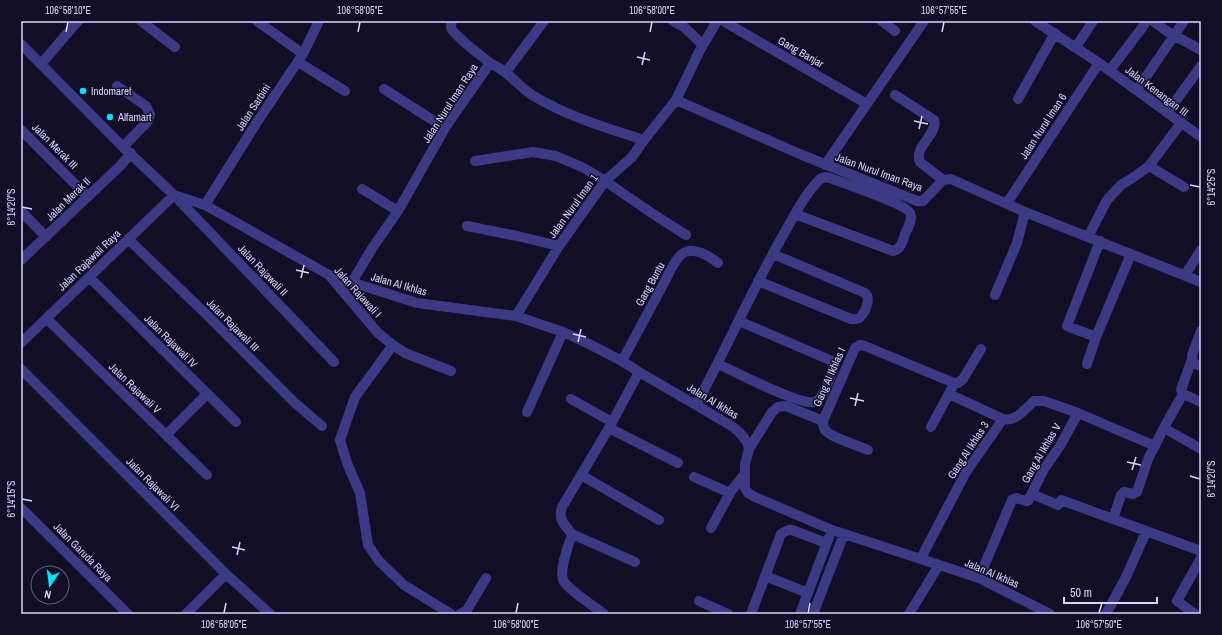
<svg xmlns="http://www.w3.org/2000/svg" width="1222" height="635" font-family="'Archivo Narrow',sans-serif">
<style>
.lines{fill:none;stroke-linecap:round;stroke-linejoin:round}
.street{stroke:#3d3a85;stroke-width:10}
.ticks{fill:none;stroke:#d9d4ff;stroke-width:1.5}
.poi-dot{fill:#00e5ff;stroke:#130f26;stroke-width:1.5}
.labels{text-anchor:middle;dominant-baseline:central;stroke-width:3;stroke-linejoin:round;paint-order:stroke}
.street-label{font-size:11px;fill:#d9d4ff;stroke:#130f26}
.poi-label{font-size:11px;fill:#d9d4ff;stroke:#130f26;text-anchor:start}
.neatline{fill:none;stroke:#d9d4ff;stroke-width:1.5}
.ticks-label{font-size:10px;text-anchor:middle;fill:#d9d4ff}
</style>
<rect width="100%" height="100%" fill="#130f26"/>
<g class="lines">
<path class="street" d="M141 21 175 47
M257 21 303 54
M452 21C451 23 451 26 451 28 455 37 482 56 490 63
M673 21 684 27 703 45
M723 21 867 104
M882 21 895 31
M1035 21 1099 63 1201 137
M1153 21 1168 32 1201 50
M21 44 123 147 174 195 205 205 329 275 378 333 393 345 405 353 451 371
M1076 47 1093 21
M298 62 345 91
M41 64 78 21
M1110 70 1142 28 1146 21
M506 72 544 21
M117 86 146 106 150 114 148 121 123 147
M384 89 445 128
M1137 90 1184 21
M895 95 934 120C939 133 913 147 920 162L943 180
M1018 99 1055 33
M676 100 802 155 917 201H923L943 180 951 179 1025 212 1201 282
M1167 113 1201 66
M21 130 88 197
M475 161 533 152 556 156 584 168 605 181 653 214 686 235
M825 165 924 21
M1149 166 1184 187
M362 189 398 211
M1007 203 1099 63
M205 205 259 119 303 54 319 21
M21 211 46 237
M467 226 517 236 559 246
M1088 237 1107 200 1121 185 1134 177 1149 166 1181 123
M128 239 207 315 295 403 322 426
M21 260 121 165 131 153
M329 275 417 303 516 316 563 332 589 344 622 361 639 372 696 405 733 427 740 433 747 442 749 449 745 464V488L748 493 755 497 832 530 979 578 1050 614
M1185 275 1201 250
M89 277 236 422
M758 281 851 319C854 319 858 320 860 317 866 312 871 298 865 293L773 254
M352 282 373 247 398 211 445 128 490 63C496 66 501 69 506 73 515 80 523 89 532 95 566 116 606 128 644 140
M995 295 1017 243 1025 212
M516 316 559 246 605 181 632 157 644 140 676 100 699 52 717 21
M47 319 207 475
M1201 331 1192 355 1193 363 1201 366
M1096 337 1067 326 1100 241
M21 343 174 195 334 362
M393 345 355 397 340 440 347 463 360 493 368 545 379 561 404 585 451 614
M1192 359 1181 390 1183 394 1201 402
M622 361C636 335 650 309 664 283 668 275 675 259 682 254 693 245 709 256 718 263
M718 364C734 371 802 407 815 402 822 399 824 391 827 385 830 378 835 368 832 361L739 321
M1087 364 1096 337 1131 254
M21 369 226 574 270 614
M949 394 1003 419
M571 399 612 422
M696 405C726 349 751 292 782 237 793 218 804 195 820 179L825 177 830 178C843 183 906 204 910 213 913 219 908 228 905 234 903 241 901 249 893 251L795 214
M527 412 563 332
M931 427 952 388
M609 428 678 463
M1164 428 1201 449
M166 435 207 394
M749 449 772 412 778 407 786 406 823 421
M868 450C859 446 830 437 825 430 823 427 823 424 823 421L855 348 860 345 865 346 954 383H958L963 379 981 349
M581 475 659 520
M694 477 730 493
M1032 494 1058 505 1061 500 1201 551
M21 508 128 614
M1113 519 1121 495 1124 492 1133 494 1137 492 1148 459 1167 422 1183 394
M711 528 731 491 744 475
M572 534 635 562
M921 558 966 472 1003 419C1016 422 1025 409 1034 401H1044L1078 413 1155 446
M765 576 808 593
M979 578 1012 500 1016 498 1026 501H1028L1044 469 1060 446 1078 413
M699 601 728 614
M186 614 226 574
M460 614 467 610 486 578
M604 614C595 607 567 589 563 580 559 569 569 544 572 534 564 524 558 520 562 507L609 428 639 372
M751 614 781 534 788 530H792L826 543
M800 614 829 537
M813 614 844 534
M909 614 939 565
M1106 614 1126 577 1146 532
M1195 614 1177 601 1201 558"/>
</g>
<path class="ticks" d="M66 32 68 22M358 32 360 22M650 32 652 22M942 32 944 22M637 57 650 60M642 65 645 52M914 121 928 124M919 129 922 116M1190 185 1200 187M22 207 32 209M296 270 309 273M301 278 304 265M573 334 586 337M578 342 581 329M850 398 864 401M855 406 858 393M1127 462 1141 465M1132 470 1136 457M1190 476 1200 479M22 499 32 501M232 547 245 550M237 555 240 542M224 613 226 603M516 613 518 603M808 613 810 603M1099 613 1102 603"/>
<g class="poi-dot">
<circle cx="83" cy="91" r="4"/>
<circle cx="110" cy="117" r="4"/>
</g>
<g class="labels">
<g class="street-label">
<text transform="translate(801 52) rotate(30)">Gang Banjar</text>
<text transform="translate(1157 91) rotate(37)">Jalan Kenangan III</text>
<text transform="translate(450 103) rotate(-57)">Jalan Nurul Iman Raya</text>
<text transform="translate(253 107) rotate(-57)">Jalan Sarbini</text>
<text transform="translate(1043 126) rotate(-57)">Jalan Nurul Iman 6</text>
<text transform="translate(55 146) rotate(45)">Jalan Merak III</text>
<text transform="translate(879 172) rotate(20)">Jalan Nurul Iman Raya</text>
<text transform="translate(68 199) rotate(-44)">Jalan Merak II</text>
<text transform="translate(573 206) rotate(-54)">Jalan Nurul Iman 1</text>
<text transform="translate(89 260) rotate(-44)">Jalan Rajawali Raya</text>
<text transform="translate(263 270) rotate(46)">Jalan Rajawali II</text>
<text transform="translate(399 284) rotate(16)">Jalan Al Ikhlas</text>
<text transform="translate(650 284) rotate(-61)">Gang Buntu</text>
<text transform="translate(358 292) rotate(48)">Jalan Rajawali I</text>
<text transform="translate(233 325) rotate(45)">Jalan Rajawali III</text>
<text transform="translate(171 341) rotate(45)">Jalan Rajawali IV</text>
<text transform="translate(829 377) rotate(-66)">Gang Al Ikhlas I</text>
<text transform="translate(135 388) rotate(44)">Jalan Rajawali V</text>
<text transform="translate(713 401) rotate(31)">Jalan Al Ikhlas</text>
<text transform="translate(968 450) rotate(-57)">Gang Al Ikhlas 3</text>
<text transform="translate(1041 453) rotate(-60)">Gang Al Ikhlas V</text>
<text transform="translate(153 484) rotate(45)">Jalan Rajawali VI</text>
<text transform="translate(83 552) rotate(45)">Jalan Garuda Raya</text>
<text transform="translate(992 573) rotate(23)">Jalan Al Ikhlas</text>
</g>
<g class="poi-label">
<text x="91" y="91">Indomaret</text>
<text x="118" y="117">Alfamart</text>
</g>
</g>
<rect width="1222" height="635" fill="none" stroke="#130f26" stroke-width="44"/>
<g transform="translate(50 585) rotate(193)"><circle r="19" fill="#130f26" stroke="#625e7d"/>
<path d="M0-3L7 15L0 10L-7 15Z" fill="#00e5ff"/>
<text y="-6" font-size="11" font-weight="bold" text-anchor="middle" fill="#d9d4ff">N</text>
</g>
<path d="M1064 597v6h93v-6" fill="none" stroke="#d9d4ff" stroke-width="2"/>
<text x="1070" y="597" font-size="12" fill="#d9d4ff" stroke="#130f26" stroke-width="3" paint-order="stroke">50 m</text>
<rect x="22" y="22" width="1178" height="591" class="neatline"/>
<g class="ticks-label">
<text x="68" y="14">106°58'10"E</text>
<text x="360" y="14">106°58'05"E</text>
<text x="652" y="14">106°58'00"E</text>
<text x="944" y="14">106°57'55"E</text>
<text transform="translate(1211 187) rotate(-90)" y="4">6°14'25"S</text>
<text transform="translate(11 207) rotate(-90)" y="4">6°14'20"S</text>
<text transform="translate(1211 479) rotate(-90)" y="4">6°14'20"S</text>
<text transform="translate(11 499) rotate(-90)" y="4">6°14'15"S</text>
<text x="224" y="628">106°58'05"E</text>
<text x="516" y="628">106°58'00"E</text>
<text x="808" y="628">106°57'55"E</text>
<text x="1099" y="628">106°57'50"E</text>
</g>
</svg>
